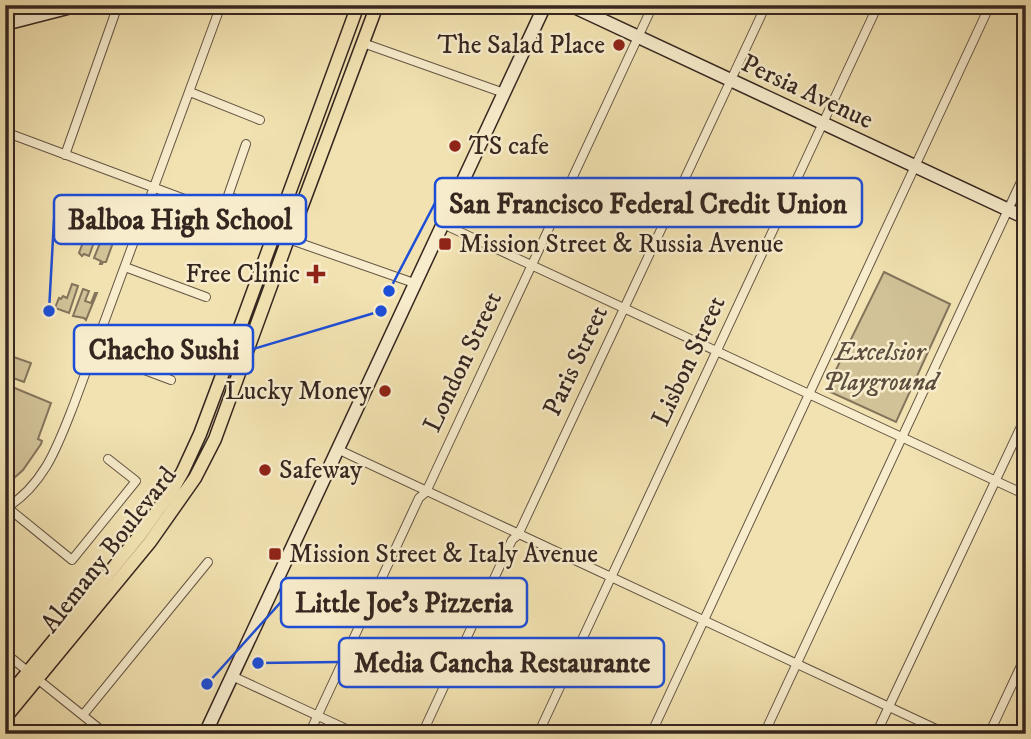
<svg xmlns="http://www.w3.org/2000/svg" width="1031" height="739" font-family="'IM FELL DW Pica',serif">
<style>
.green{fill:#d2c298;stroke:#84745c;stroke-width:2}
.lines{fill:none;stroke-linecap:round;stroke-linejoin:round}
.street-casing{stroke:#645544;stroke-width:10}
.secondary-casing{stroke:#352620;stroke-width:15}
.primary-casing{stroke:#352620;stroke-width:15}
.street{stroke:#f7eccc;stroke-width:8}
.secondary{stroke:#f7eccc;stroke-width:12}
.primary{stroke:#f2e2b1;stroke-width:12}
.poi-dot{fill:#8f2418;stroke:#f7eccc;stroke-width:2.5}
.labels{text-anchor:middle;dominant-baseline:central;stroke-width:5;stroke-linejoin:round;paint-order:stroke}
.poi-label{font-size:26px;fill:#352620;stroke:#f7eccc;text-anchor:start}
.street-label{font-size:26px;fill:#352620;stroke:#f7eccc}
.park-label{font-size:26px;font-style:italic;fill:#5c4d3e;stroke:#f7eccc}
.leader{fill:none;stroke:#1d4ed8;stroke-width:2.5}
.callout-dot{fill:#1d4ed8;stroke:#f7eccc;stroke-width:2.5}
.callout{fill:#f7eccc;stroke:#1d4ed8;stroke-width:2.5}
.callout-label{font-size:28px;text-anchor:middle;font-weight:bold;fill:#352620}
</style>
<rect width="100%" height="100%" fill="#f2e2b1"/>
<filter id="stains"><feTurbulence type="fractalNoise" baseFrequency=".00286" numOctaves="4"/><feColorMatrix values="0 0 0 0 .2 0 0 0 0 .09 0 0 0 0 .02 0 0 0 .5 -.17"/></filter>
<radialGradient id="worn" r=".72"><stop offset=".6" stop-color="#630" stop-opacity="0"/><stop offset="1" stop-color="#630" stop-opacity=".3"/></radialGradient>
<path class="green" d="M234 194 248 199 250 195 256 197 255 201 248 208 231 202Z
M85 228 98 231 89 256 84 254 82 256 79 253 85 237 82 235Z
M104 233 115 237 106 262H103L102 264H100L101 261 94 258Z
M884 272 950 304 896 422 826 390Z
M72 284 78 286 69 313 55 308 59 298 61 299 63 296 67 298Z
M83 289 89 291 85 301 91 303 95 293H97L86 320 84 318 73 316Z
M5 354 31 363 24 382 5 375Z
M5 384 51 403 38 439 42 441 41 444 23 470 5 486Z"/>
<g class="lines">
<defs>
<path id="street" d="M529 5 542 10
M363 43 504 93
M190 92 260 120
M5 132 222 213 274 234 414 283
M65 155 118 5
M222 213 246 144
M443 224 1026 495
M125 267 206 297
M94 351 171 380
M337 449 947 734
M8 508 72 560 136 481 108 459
M5 509C45 484 58 445 74 404L221 5
M5 653 106 734
M232 676 357 734
M83 715 208 562
M309 734 419 498 426 492 653 5
M422 734 512 540 518 535 766 5
M538 734 878 5
M651 734 990 5
M764 734 1026 171
M876 734 1026 416
M989 734 1026 655"/>
<path id="secondary" d="M570 5 1026 218
M5 24 79 5
M205 734 545 5"/>
<path id="primary" d="M5 700 140 535 174 487 183 471 200 434 239 330 358 5
M5 718 150 542 195 478 215 439 288 239 297 219 377 5"/>
</defs>
<use href="#street" class="street-casing"/>
<use href="#secondary" class="secondary-casing"/>
<use href="#primary" class="primary-casing"/>
<use href="#street" class="street"/>
<use href="#secondary" class="secondary"/>
<use href="#primary" class="primary"/>
</g>
<g class="poi-dot">
<circle cx="619" cy="45" r="7"/>
<circle cx="455" cy="146" r="7"/>
<rect x="438" y="237" width="14" height="14" rx="3.5"/>
<path d="M312.5 263.5h7v7h7v7h-7v7h-7v-7h-7v-7h7z"/>
<circle cx="385" cy="391" r="7"/>
<circle cx="265" cy="470" r="7"/>
<rect x="268" y="547" width="14" height="14" rx="3.5"/>
</g>
<g class="labels">
<g class="poi-label">
<text x="605" y="45" text-anchor="end">The Salad Place</text>
<text x="469" y="146">TS cafe</text>
<text x="459" y="244">Mission Street &amp; Russia Avenue</text>
<text x="300" y="274" text-anchor="end">Free Clinic</text>
<text x="371" y="391" text-anchor="end">Lucky Money</text>
<text x="279" y="470">Safeway</text>
<text x="289" y="554">Mission Street &amp; Italy Avenue</text>
</g>
<g class="street-label">
<text transform="translate(807 92) rotate(25)">Persia Avenue</text>
<text transform="translate(576 361) rotate(-65)">Paris Street</text>
<text transform="translate(689 361) rotate(-65)">Lisbon Street</text>
<text transform="translate(463 362) rotate(-65)">London Street</text>
<text transform="translate(109 550) rotate(-52)">Alemany Boulevard</text>
</g>
<g class="park-label">
<text x="880" y="352">Excelsior<tspan x="880" dy="30">Playground</tspan></text>
</g>
</g>
<path class="leader" d="M389 291L435 203M49 311L54 220M381 311L253 349M207 684L281 602M258 663L339 662"/>
<g class="callout-dot">
<circle cx="389" cy="291" r="7"/>
<circle cx="49" cy="311" r="7"/>
<circle cx="381" cy="311" r="7"/>
<circle cx="207" cy="684" r="7"/>
<circle cx="258" cy="663" r="7"/>
</g>
<g class="callout">
<rect x="435" y="178" width="427" height="49" rx="7"/>
<rect x="54" y="195" width="252" height="49" rx="7"/>
<rect x="74" y="325" width="179" height="49" rx="7"/>
<rect x="281" y="578" width="246" height="49" rx="7"/>
<rect x="339" y="638" width="325" height="49" rx="7"/>
</g>
<g class="callout-label">
<text x="648" y="213">San Francisco Federal Credit Union</text>
<text x="180" y="229">Balboa High School</text>
<text x="164" y="359">Chacho Sushi</text>
<text x="404" y="612">Little Joe's Pizzeria</text>
<text x="502" y="672">Media Cancha Restaurante</text>
</g>
<rect width="1031" height="739" fill="none" stroke="#f2e2b1" stroke-width="28"/>
<rect x="7" y="7" width="1017" height="725" fill="none" stroke="#352620" stroke-width="3.5"/>
<rect x="14" y="14" width="1003" height="711" fill="none" stroke="#352620" stroke-width="2"/>
<rect width="100%" height="100%" filter="url(#stains)"/>
<rect width="100%" height="100%" fill="url(#worn)"/>
</svg>
